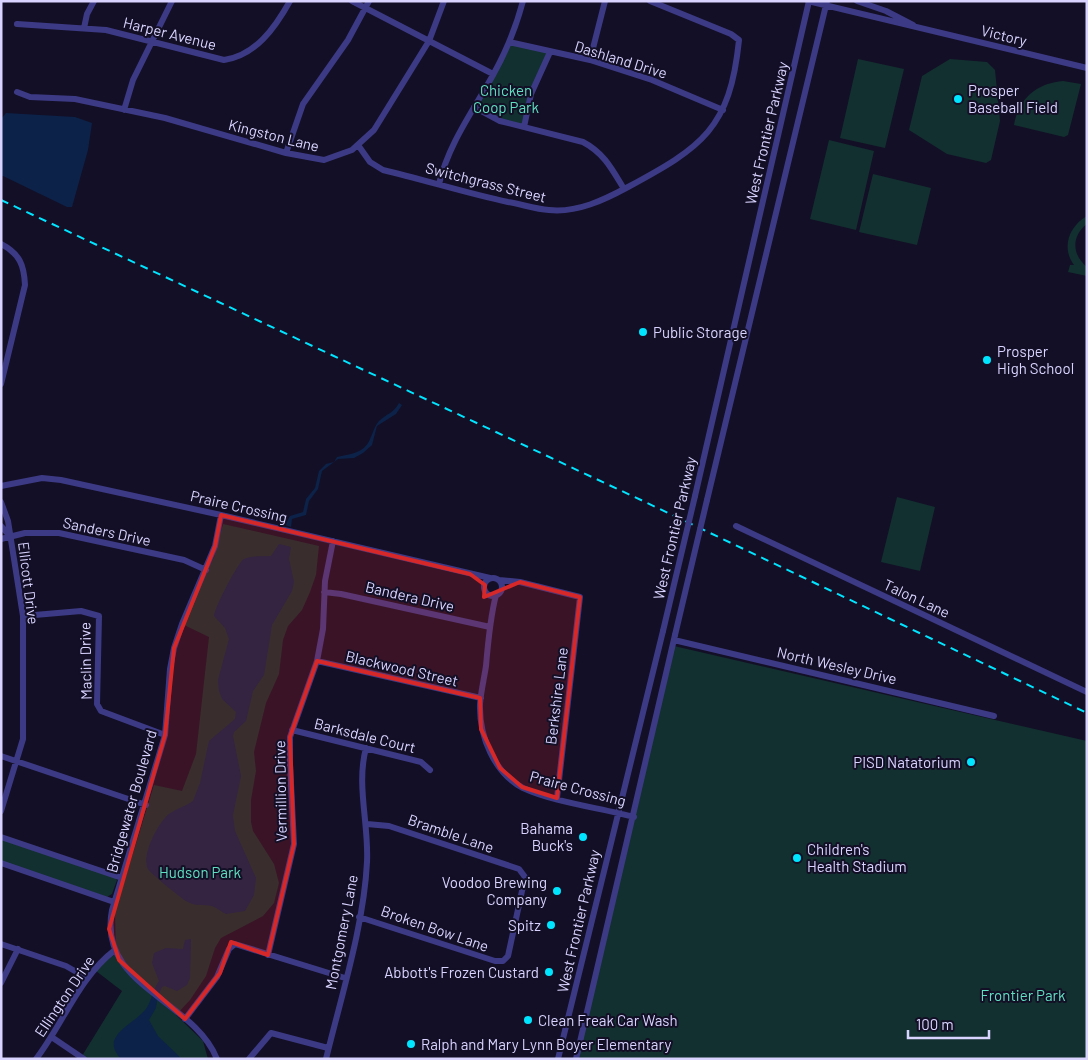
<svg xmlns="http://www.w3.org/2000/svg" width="1088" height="1060" font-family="Barlow,sans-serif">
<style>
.green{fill:#12302f}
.water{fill:#0c2248}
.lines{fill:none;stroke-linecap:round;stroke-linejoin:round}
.minor{stroke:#3d3a85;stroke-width:6}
.rail{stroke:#00e5ff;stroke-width:2;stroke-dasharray:8 6;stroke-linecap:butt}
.minor-bridge{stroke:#3d3a85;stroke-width:6}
.marked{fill:#d62828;fill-opacity:0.2;stroke:#d62828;stroke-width:4;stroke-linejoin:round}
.poi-dot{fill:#00e5ff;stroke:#130f26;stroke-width:2}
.labels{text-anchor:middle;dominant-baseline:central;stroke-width:4;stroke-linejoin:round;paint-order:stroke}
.street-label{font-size:15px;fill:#d9d4ff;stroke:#130f26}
.park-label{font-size:15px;fill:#5fe0c0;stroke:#130f26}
.poi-label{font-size:15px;fill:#d9d4ff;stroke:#130f26;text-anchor:start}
</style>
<rect width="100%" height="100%" fill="#130f26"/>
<path class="green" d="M509 42 550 52 536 82 524 127 500 121 474 107Z
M858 59 904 69 885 148 840 138Z
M950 59 987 62 995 70 1000 121 991 160 986 163 947 154 909 130 922 76Z
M1063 81 1081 84 1068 135 1064 137 1014 125C1018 99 1037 83 1063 81Z
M829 140 874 151 856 230 810 219Z
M873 174 931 188 917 245 859 232Z
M1087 216V224C1071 236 1072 255 1087 267V276L1068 272 1070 265H1074C1061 248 1069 226 1087 216Z
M897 497 935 507 920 571 881 562Z
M223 524 319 546 316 575 310 592 302 610 288 626 283 640 279 674 266 703 254 752 256 771 251 800V822L253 831 274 864 279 883 274 903 263 916 221 938 215 948 206 976 190 1000 176 1015 203 1041 208 1059H87L82 1056 122 991 96 971 107 959 116 954 115 912 154 785 182 791 196 754 209 637 182 624 214 557Z
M674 646 1087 741V1059H578Z
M1 839 114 877 117 880 112 894 107 897 1 861Z"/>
<path class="water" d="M6 113 75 117 92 123 88 150 72 207H67L1 175V119Z
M399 403 402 405 396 414 377 426 372 445 363 453 354 458 338 459 322 471 318 489 309 501 306 515 292 519 291 527 285 525 290 516 303 512 306 499 315 488 319 471 326 464 334 462 337 457C349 454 364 454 370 439 373 433 374 427 379 421 386 414 394 413 399 403Z
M279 544 291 547 289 559 294 582 292 591 272 625 264 675 253 691 246 721 234 732 233 736 241 776 233 815 235 831 256 878 254 895 245 911 226 914C222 912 217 908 212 906 204 904 195 907 186 901 181 898 150 873 148 869 141 855 158 823 169 814 176 809 186 806 193 801L200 783 209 741 235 719 236 712 222 699 219 691 218 680 229 639 225 628 214 616C214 609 238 562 244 559 252 555 263 557 271 556Z
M191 939 190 978 187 985 177 991 165 986 162 987 158 996 156 1008 149 1020 158 1036 182 1059H121C99 1036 133 1025 146 1009 152 1000 153 989 159 981L152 963 154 953 166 948 183 949 185 940Z"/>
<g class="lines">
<path class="minor" d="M352 1 493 74
M808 1 1087 68
M857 1 886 11 913 25
M17 24 106 30 224 60C255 56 275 28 290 1
M84 28 87 14 94 1
M509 42 590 60 652 80 723 110
M590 60 605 1
M17 92 30 97 75 99 165 118 286 153 324 160 352 150 374 130 429 41 444 1
M474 107 500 121 583 142C604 153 612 169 624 189
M124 110 133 80 172 1
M524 127 531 94 550 52
M358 145 370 162 383 170C425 180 466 193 508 202 521 204 535 209 549 210 577 213 604 200 628 187 702 147 730 129 739 40L731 34 650 1
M286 153 303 104 348 40 369 1
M439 184C449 143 473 111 493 75 506 52 516 27 523 1
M1 244C20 254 24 265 25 285L1 384
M1 486 42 478 61 480 221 515 490 578
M695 496 809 1
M707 500 827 1
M1 502 8 521 23 616V739L1 811
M1 526 9 535
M736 526 1087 692
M1 539 25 533H59L184 560 206 570
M484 587a9 9 0 1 1 18 0a9 9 0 1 1-18 0Z
M499 580 520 582 580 597 557 798
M324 592 341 594 490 627
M496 595C490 618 488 642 486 666 484 679 481 691 480 704 479 736 494 773 523 788 553 802 601 808 634 817
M23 616 81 611 99 616 97 704 101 711 165 735
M674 640 994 716
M317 661 481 698
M292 730 421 762 430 770
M1 756 146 805
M1 837 122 878
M1 863 114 902
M359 917 495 961H503L508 956 525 877 519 869 389 826 367 824
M1 944 66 966 87 978
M268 955 294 844 290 764V737L317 661 323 629 325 581 333 541
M1 983 18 949
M185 1019 217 977 229 949 235 944 345 978
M53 1038 84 1059
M36 1059C63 1024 79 977 115 950
M217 1059C193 999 97 986 112 910L165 735 170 669 174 648 182 624 215 546 221 515
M249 1059 271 1033 328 1048
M326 1059C341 997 364 925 367 862 369 824 356 785 366 748
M558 1059 663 631
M576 1059 675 635"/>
<path class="rail" d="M1 200 641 500 1087 713"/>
<path class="minor-bridge" d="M663 631 695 496
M675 635 707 500"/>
</g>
<path class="marked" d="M221 515 470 574 485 585 484 597 520 582 580 597 557 798 522 787 500 768 481 729 480 698 317 661 290 737 294 844 268 955 231 942 220 973 185 1019 119 960 109 929 165 735 174 648 215 546Z"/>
<g class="poi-dot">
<circle cx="958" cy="99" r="5"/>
<circle cx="643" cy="332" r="5"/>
<circle cx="987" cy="360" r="5"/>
<circle cx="971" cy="762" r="5"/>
<circle cx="583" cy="837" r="5"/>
<circle cx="797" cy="858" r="5"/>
<circle cx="557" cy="891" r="5"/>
<circle cx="551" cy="925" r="5"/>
<circle cx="549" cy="972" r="5"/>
<circle cx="528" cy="1020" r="5"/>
<circle cx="411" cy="1044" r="5"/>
</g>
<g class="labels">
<g class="street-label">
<text transform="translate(170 33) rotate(14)">Harper Avenue</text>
<text transform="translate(1004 35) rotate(14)">Victory</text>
<text transform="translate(621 59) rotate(17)">Dashland Drive</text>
<text transform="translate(766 133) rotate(-77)">West Frontier Parkway</text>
<text transform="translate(274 135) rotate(14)">Kingston Lane</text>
<text transform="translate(486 182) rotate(14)">Switchgrass Street</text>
<text transform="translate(239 506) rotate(13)">Praire Crossing</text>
<text transform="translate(674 528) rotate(-77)">West Frontier Parkway</text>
<text transform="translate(107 531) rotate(12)">Sanders Drive</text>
<text transform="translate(29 583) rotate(83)">Ellicott Drive</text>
<text transform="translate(410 596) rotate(13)">Bandera Drive</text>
<text transform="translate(917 598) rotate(25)">Talon Lane</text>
<text transform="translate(85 661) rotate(-91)">Maclin Drive</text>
<text transform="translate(837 665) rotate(13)">North Wesley Drive</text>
<text transform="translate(402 668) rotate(13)">Blackwood Street</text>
<text transform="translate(556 696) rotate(-83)">Berkshire Lane</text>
<text transform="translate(365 735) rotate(14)">Barksdale Court</text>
<text transform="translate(578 788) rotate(15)">Praire Crossing</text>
<text transform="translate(280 791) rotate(-91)">Vermillion Drive</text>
<text transform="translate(131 801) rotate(-74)">Bridgewater Boulevard</text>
<text transform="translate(451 833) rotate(19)">Bramble Lane</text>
<text transform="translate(578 921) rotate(-77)">West Frontier Parkway</text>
<text transform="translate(435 928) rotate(19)">Broken Bow Lane</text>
<text transform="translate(341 932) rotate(-79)">Montgomery Lane</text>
<text transform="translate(64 996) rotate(-56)">Ellington Drive</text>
</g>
<g class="park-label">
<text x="506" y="90">Chicken<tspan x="506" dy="17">Coop Park</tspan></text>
<text x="200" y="872">Hudson Park</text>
<text x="1023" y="995">Frontier Park</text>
</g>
<g class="poi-label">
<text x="968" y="90">Prosper<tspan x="968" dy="17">Baseball Field</tspan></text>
<text x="653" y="332">Public Storage</text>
<text x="997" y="351">Prosper<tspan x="997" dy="17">High School</tspan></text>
<text x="961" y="762" text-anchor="end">PISD Natatorium</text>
<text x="573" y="828" text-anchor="end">Bahama<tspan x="573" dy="17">Buck's</tspan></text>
<text x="807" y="849">Children's<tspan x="807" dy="17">Health Stadium</tspan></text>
<text x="547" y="882" text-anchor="end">Voodoo Brewing<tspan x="547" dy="17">Company</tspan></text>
<text x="541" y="925" text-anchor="end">Spitz</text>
<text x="539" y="972" text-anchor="end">Abbott's Frozen Custard</text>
<text x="538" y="1020">Clean Freak Car Wash</text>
<text x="421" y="1044">Ralph and Mary Lynn Boyer Elementary</text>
</g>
</g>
<rect width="1088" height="1060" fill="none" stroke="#d9d4ff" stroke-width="5"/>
<path d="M908 1030v8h81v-8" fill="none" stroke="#d9d4ff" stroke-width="2.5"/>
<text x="916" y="1030" font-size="15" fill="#d9d4ff" stroke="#130f26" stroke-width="4" paint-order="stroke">100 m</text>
</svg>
